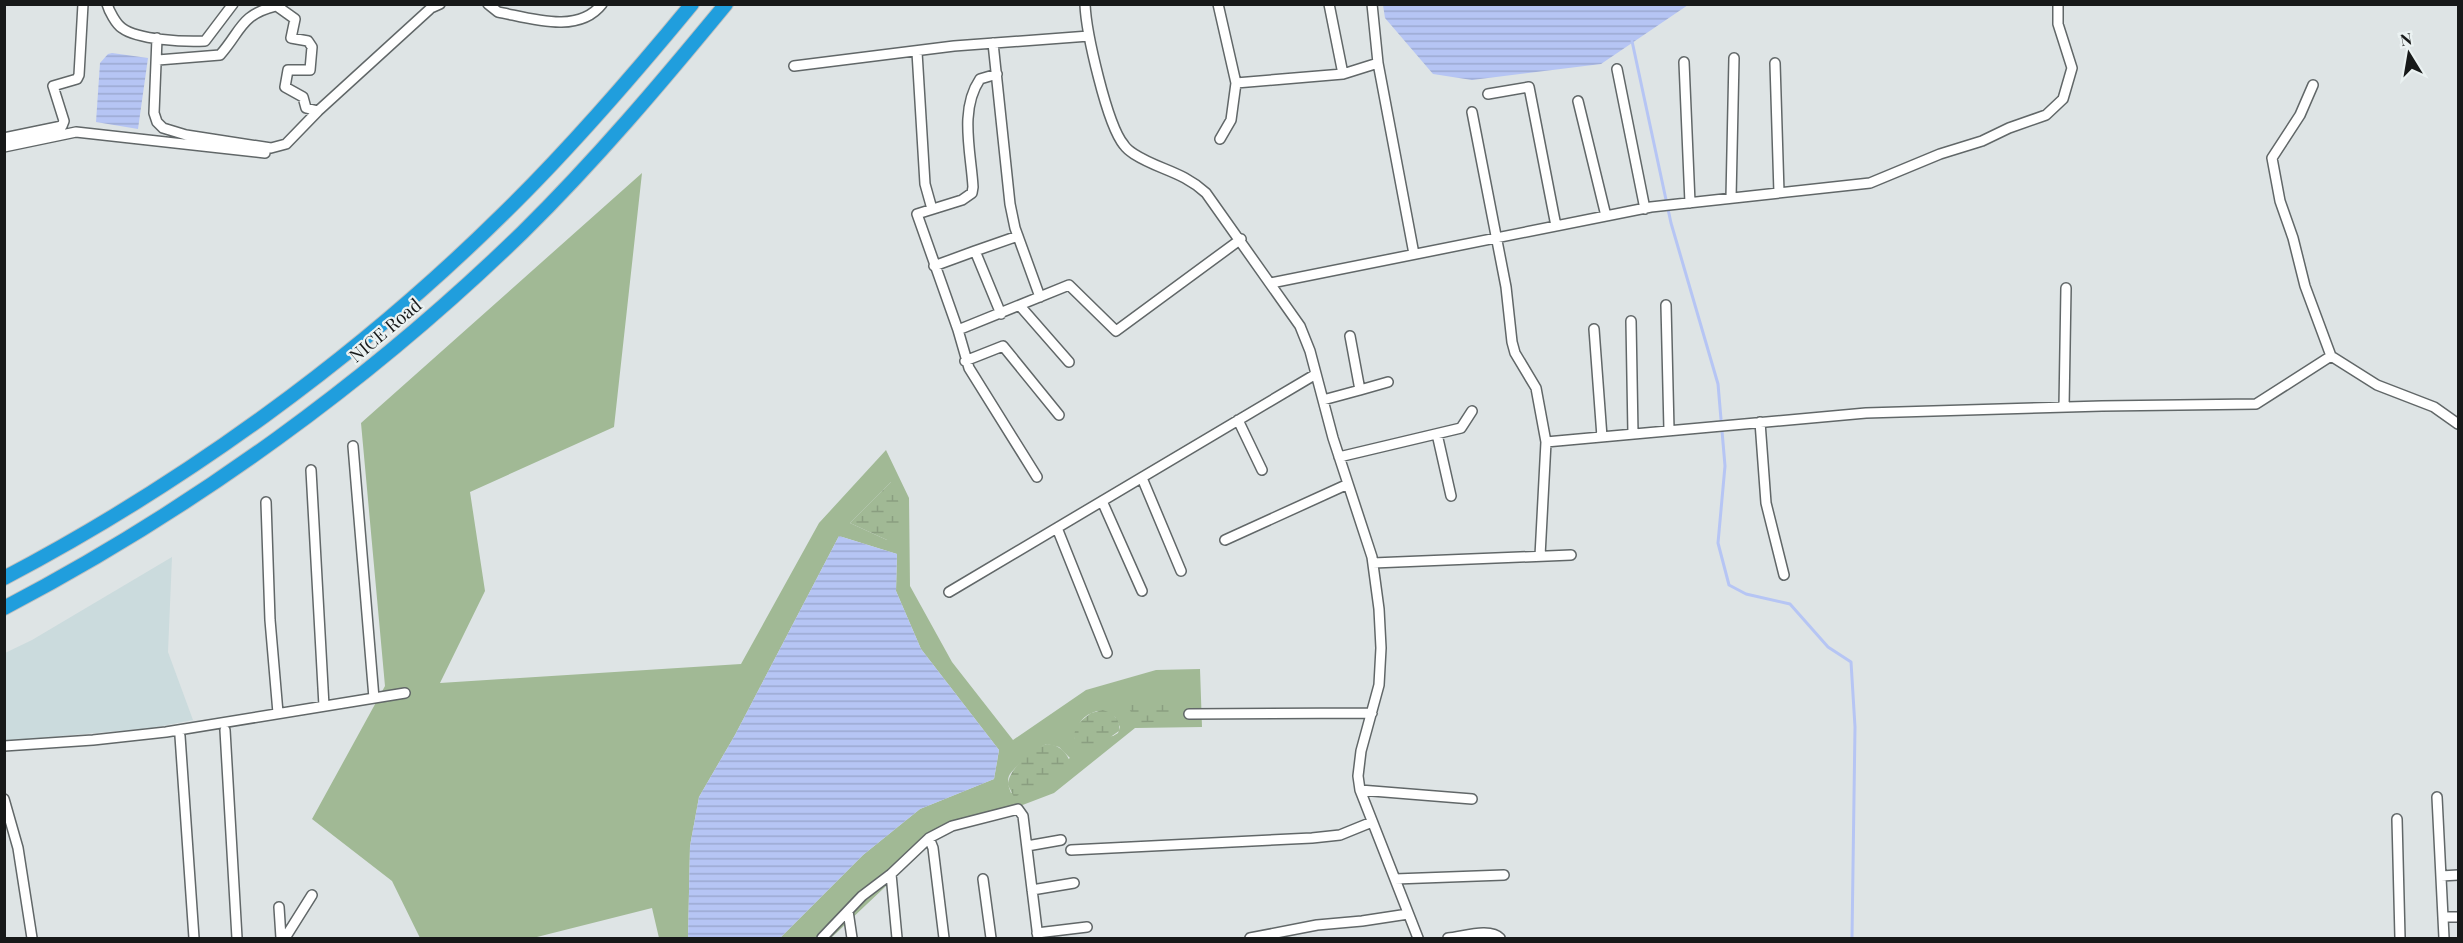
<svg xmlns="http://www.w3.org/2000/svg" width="2463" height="943" font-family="'Playfair Display',serif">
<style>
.built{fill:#cbdbdd}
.green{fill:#a1b995;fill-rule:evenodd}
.wetland{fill:url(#wetland-marsh)}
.water{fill:url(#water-rules)}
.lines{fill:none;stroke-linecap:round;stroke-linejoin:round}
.stream{stroke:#b6c5f4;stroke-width:3}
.minor-casing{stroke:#616768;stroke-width:12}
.highway-casing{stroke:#bebfbf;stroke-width:16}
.minor{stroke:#fff;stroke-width:9}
.highway{stroke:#209edd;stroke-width:14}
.labels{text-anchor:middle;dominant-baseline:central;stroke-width:4.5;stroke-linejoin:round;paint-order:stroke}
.street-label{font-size:18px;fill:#171919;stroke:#ebf2f2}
</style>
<defs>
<pattern id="wetland-marsh" width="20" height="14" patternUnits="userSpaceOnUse" patternTransform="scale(1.5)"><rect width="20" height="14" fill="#a1b995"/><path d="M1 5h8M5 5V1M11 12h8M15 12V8" fill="none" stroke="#8a9e80"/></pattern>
<pattern id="water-rules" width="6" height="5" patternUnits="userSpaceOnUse" patternTransform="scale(1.5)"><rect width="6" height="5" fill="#b6c5f4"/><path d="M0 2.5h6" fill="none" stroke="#9ca9d1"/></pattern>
</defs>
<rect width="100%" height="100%" fill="#dee4e5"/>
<path class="built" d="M172 557 168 652 193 720 152 728 5 741V653L32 640Z"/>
<path class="green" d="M642 173 614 427 470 492 485 591 440 683 741 664 819 523 886 450 909 498 910 586 952 662 1013 740 1086 690 1156 670 1200 669 1202 727 1135 728 1054 793 938 837 831 938H780L863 855 920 809 994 779 999 750 921 649 896 591 897 554 839 536 735 735 699 797 690 846 688 938H659L652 908 533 938H420L392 881 312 819 385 686 361 423ZM891 482 887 540 850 523ZM1097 711 1115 717 1120 727 1118 733 1113 736 1075 740C1074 725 1083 715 1097 711ZM1047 744 1059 747 1070 758 1011 793C1009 788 1006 780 1010 774 1015 767 1038 746 1047 744Z"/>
<path class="wetland" d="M891 482 899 503 900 530 887 540 850 523Z
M1152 702H1170L1178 713 1170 721 1137 723 1127 705Z
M1103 710C1113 713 1121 720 1119 731L1092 750 1083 751C1073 745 1073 734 1077 724L1091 713Z
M1047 744C1059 744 1069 754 1071 766L1046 784 1014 797 1008 785C1008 770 1033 747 1047 744Z"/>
<path class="water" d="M1383 5V4L1688 5 1601 64 1472 80 1433 74 1385 18Z
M112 53 148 58 138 129 96 122 100 63 108 54Z
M839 536 897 554 896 591 921 649 999 750 994 779 920 809 863 855 780 938H688L690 846 699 797 735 735Z"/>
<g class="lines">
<path class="stream" d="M1632 41 1671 223 1718 384 1725 466 1718 543 1729 585 1746 594 1790 604 1828 647 1851 662 1855 727 1852 938"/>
<defs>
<path id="minor" d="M107 4C109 11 116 24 122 28 138 40 185 42 205 41L233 4
M274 4 295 19 291 38 308 41 312 47 310 70H288L285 87 303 97 306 108 318 111
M488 4 498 12C530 18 578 35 602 4
M1085 4C1086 32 1107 125 1124 145 1126 148 1131 152 1134 154 1159 170 1182 171 1206 193L1300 326 1310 351 1333 438 1372 557 1379 609 1381 648 1379 685 1361 751 1358 776 1360 790 1418 938
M1218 4 1236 83 1231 120 1220 139
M1329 4 1343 74 1378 63 1372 4
M157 38 154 113 157 122 163 128 186 135 271 148 286 144 318 111 431 8 440 4
M993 43 1010 204 1015 228 1040 297
M917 52 925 184 932 209
M158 60 220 55C242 30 240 15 276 6
M1684 62 1690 203
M1378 63 1414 254
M1775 63 1779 193
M794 66 954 46 1089 36
M1617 69 1645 209
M997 74 980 79C959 110 971 152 973 187L972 193 962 200 917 214 958 330 1069 285 1116 331 1241 239
M1236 83 1343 74
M2313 85 2300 115 2272 158 2280 201 2293 238 2305 286 2331 356 2377 385 2434 407 2458 424
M1488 94 1529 87 1556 226
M1578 101 1606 216
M1472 112 1506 287 1512 342 1515 353 1536 388 1546 442 1540 556
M4 138 62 126 64 121 53 86 77 79 79 75 83 4
M4 147 76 132 265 153
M1731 198 1734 58
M975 251 1018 236
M934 266 975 251 1001 314
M1271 283 1651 207 1870 183 1940 154 1982 141 2009 128 2046 115 2063 99 2072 68 2058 24V4
M1666 305 1669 430
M1020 306 1069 362
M1631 321 1633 434
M1594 329 1602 437
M958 330 969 368 1037 477
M965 361 1003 346 1059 415
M1360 390 1388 382
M1323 400 1360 390 1350 336
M2064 407 2066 288
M1238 420 1262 470
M1760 422 1766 503 1784 575
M1437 434 1451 496
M1546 442 1866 413 2102 406 2256 404 2331 356
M353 446 374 698
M1339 457 1461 428 1472 411
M311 470 324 706
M1142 478 1181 571
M1102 501 1142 591
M266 502 270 620 278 713
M1057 528 1107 653
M1225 540 1348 484
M1373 563 1571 555
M949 592 1316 374
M1189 714 1372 713
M225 730 237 938
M180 736 194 938
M4 746 93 740 166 732 405 693
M1360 790 1472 799
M2437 797 2444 938
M4 799 18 848 32 938
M2397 819 2400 938
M929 838 933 848 944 938
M1027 846 1061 840
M1071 850 1312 838 1340 835 1372 822
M891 874 897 938
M2441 876 2458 875
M983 879 991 938
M1395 879 1504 875
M1032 890 1074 883
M279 907 281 938
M848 911 852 938
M2444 917H2458
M1037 933 1087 927
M285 938 312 895
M822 938 862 896 891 874 929 838 952 826 1018 809 1023 816 1038 938
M1250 938 1317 925 1362 921 1408 914
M1448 938C1462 937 1490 927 1500 938"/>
<path id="highway" d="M4 578C183 484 357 358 501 216 569 150 631 78 692 4
M4 608C193 509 371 380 523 232 596 160 661 83 726 4"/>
</defs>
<use href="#minor" class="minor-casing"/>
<use href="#highway" class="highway-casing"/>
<use href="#minor" class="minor"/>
<use href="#highway" class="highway"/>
</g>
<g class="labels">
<g class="street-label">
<text transform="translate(385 330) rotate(-40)">NICE Road</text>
</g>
</g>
<rect width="2463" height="943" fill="none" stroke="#171919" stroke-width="12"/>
<g transform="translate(2409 54) rotate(349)" stroke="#ebf2f2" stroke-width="4.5" paint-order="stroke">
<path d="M0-4.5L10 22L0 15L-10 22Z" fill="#171919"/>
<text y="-9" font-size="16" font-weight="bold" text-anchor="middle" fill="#171919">N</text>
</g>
</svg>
